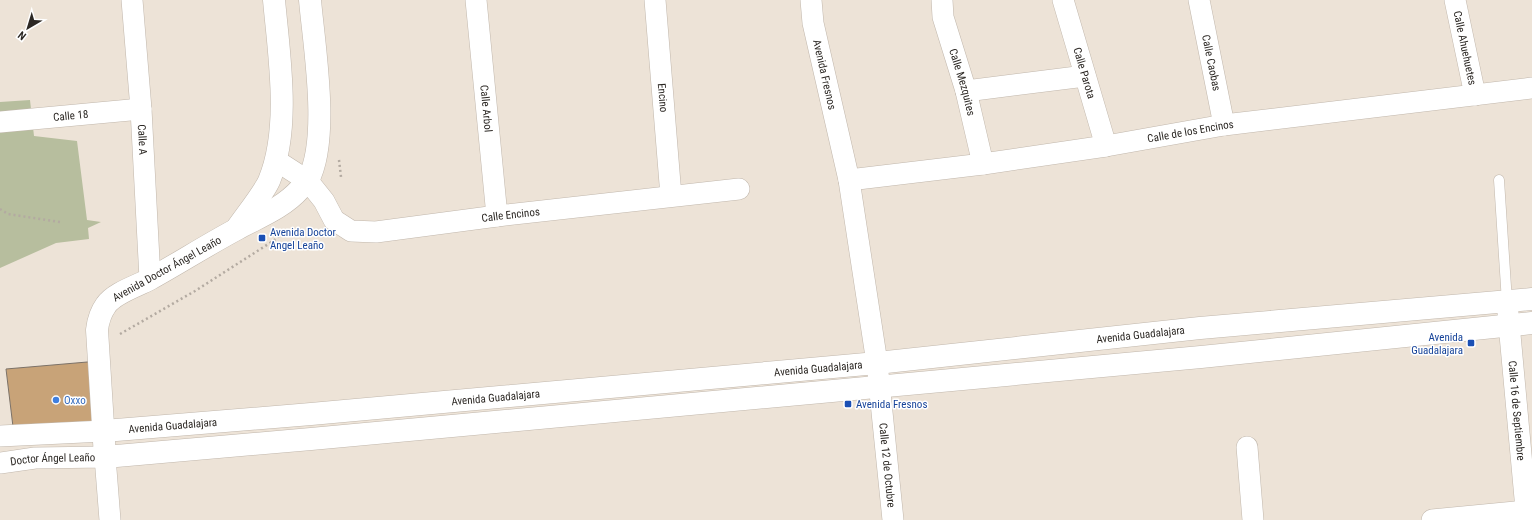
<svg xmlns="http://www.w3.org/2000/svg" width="1532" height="520" font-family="'Roboto Condensed',sans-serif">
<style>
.green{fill:#b7be9e}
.building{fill:#c8a378;stroke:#7c7268}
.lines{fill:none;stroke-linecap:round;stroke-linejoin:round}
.service-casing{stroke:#c1b7ac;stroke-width:11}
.minor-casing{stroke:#c1b7ac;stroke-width:22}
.tertiary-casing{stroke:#c1b7ac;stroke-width:23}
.path{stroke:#b3aaa1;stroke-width:2.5;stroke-dasharray:2 3;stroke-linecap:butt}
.service{stroke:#fff;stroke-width:10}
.minor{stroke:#fff;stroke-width:21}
.tertiary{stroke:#fff;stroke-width:22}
.transit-dot{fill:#1a4fb4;stroke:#fff;stroke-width:1.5}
.shop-dot{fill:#3f7fe0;stroke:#fff;stroke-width:1.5}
.labels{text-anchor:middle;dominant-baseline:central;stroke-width:3;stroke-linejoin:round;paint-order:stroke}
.street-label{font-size:11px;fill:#2c2824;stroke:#fff}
.transit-label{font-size:11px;fill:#164399;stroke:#fff;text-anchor:start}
.shop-label{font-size:11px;fill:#366cbe;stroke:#fff;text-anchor:start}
</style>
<rect width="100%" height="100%" fill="#ede3d7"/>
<path class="green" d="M30 100 34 136 77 141 87 220 101 222 88 228 89 239 56 243 0 268V102Z"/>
<path class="building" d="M99 361 104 431 14 435 6 369Z"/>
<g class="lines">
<defs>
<path id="service" d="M1499 180 1507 302"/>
<g id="minor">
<path id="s1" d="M132 0 141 109 150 279"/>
<path id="s2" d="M476 0 497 216"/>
<path id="s3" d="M655 0 671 196"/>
<path id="s4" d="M811 0 813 23 849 180 877 363 893 520"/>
<path id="s5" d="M942 0 943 17 966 91 983 164"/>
<path id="s6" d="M1063 0 1106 146"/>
<path id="s7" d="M1199 0 1224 125"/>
<path id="s8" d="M1455 0 1475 95"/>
<path d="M966 91 1085 76"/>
<path id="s9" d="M0 122 141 109"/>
<path id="s10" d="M277 161 308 181 324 201 334 220 351 231 376 232 497 216 739 189"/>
<path id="s11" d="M849 180 983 164 1106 146 1224 125 1532 88"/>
<path id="s12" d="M1507 302 1527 520"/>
<path d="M0 436 104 431"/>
<path d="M1247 447 1253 520"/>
<path id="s13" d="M0 463 35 458 105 457 110 520"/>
<path d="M1432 520 1526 511"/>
</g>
<g id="tertiary">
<path d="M310 0C314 46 330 139 308 180 306 183 303 186 300 189 283 208 259 217 237 229 207 245 179 263 150 279 137 286 114 293 106 305 101 312 98 321 97 330L105 457 311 439 1201 357 1532 323"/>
<path d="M237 228C246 215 263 194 269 181 291 128 279 55 274 0"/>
<path id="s14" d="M104 431 311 414 877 363 1200 328 1532 299"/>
</g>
</defs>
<use href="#service" class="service-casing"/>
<use href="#minor" class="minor-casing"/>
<use href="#tertiary" class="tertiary-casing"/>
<path class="path" d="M339 160 341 177
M0 209 8 214 60 222
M120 334 195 291 273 241 285 231"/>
<use href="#service" class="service"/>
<use href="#minor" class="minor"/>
<use href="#tertiary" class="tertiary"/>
</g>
<g class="transit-dot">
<rect x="258" y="234" width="8" height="8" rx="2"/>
<rect x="1467" y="339" width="8" height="8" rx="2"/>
<rect x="844" y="400" width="8" height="8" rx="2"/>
</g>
<circle class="shop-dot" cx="56" cy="400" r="4"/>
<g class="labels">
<g class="street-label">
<text stroke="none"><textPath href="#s8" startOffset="49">Calle Ahuehuetes</textPath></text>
<text stroke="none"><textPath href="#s7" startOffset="64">Calle Caobas</textPath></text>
<text stroke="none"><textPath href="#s6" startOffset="76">Calle Parota</textPath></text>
<text stroke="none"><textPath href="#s4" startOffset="76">Avenida Fresnos</textPath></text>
<text stroke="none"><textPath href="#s5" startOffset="85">Calle Mezquites</textPath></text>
<text stroke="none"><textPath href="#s3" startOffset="98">Encino</textPath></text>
<text stroke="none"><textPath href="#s2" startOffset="109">Calle Arbol</textPath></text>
<text stroke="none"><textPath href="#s9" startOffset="71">Calle 18</textPath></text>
<text stroke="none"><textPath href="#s11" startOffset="345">Calle de los Encinos</textPath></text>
<text stroke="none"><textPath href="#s1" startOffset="140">Calle A</textPath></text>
<text stroke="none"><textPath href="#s10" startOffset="265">Calle Encinos</textPath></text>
<text transform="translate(167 269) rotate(-29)">Avenida Doctor Ángel Leaño</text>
<text stroke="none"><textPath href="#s14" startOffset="1041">Avenida Guadalajara</textPath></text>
<text stroke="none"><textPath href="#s14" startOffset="717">Avenida Guadalajara</textPath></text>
<text stroke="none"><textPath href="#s14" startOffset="393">Avenida Guadalajara</textPath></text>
<text stroke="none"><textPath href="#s12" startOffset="109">Calle 16 de Septiembre</textPath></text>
<text stroke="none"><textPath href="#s14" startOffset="69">Avenida Guadalajara</textPath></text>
<text stroke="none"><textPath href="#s13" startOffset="53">Doctor Ángel Leaño</textPath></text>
<text stroke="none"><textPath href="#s4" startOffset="472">Calle 12 de Octubre</textPath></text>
</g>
<g class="transit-label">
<text x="270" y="232">Avenida Doctor<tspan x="270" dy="13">Angel Leaño</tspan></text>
<text x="1463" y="337" text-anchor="end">Avenida<tspan x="1463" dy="13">Guadalajara</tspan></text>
<text x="856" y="404">Avenida Fresnos</text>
</g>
<g class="shop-label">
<text x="64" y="400">Oxxo</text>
</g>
</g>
<g transform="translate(28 28) rotate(218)" stroke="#ffffff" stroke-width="3" paint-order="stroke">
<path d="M0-3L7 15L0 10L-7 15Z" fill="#2c2824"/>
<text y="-6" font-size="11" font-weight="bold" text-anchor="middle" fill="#2c2824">N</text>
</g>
</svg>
